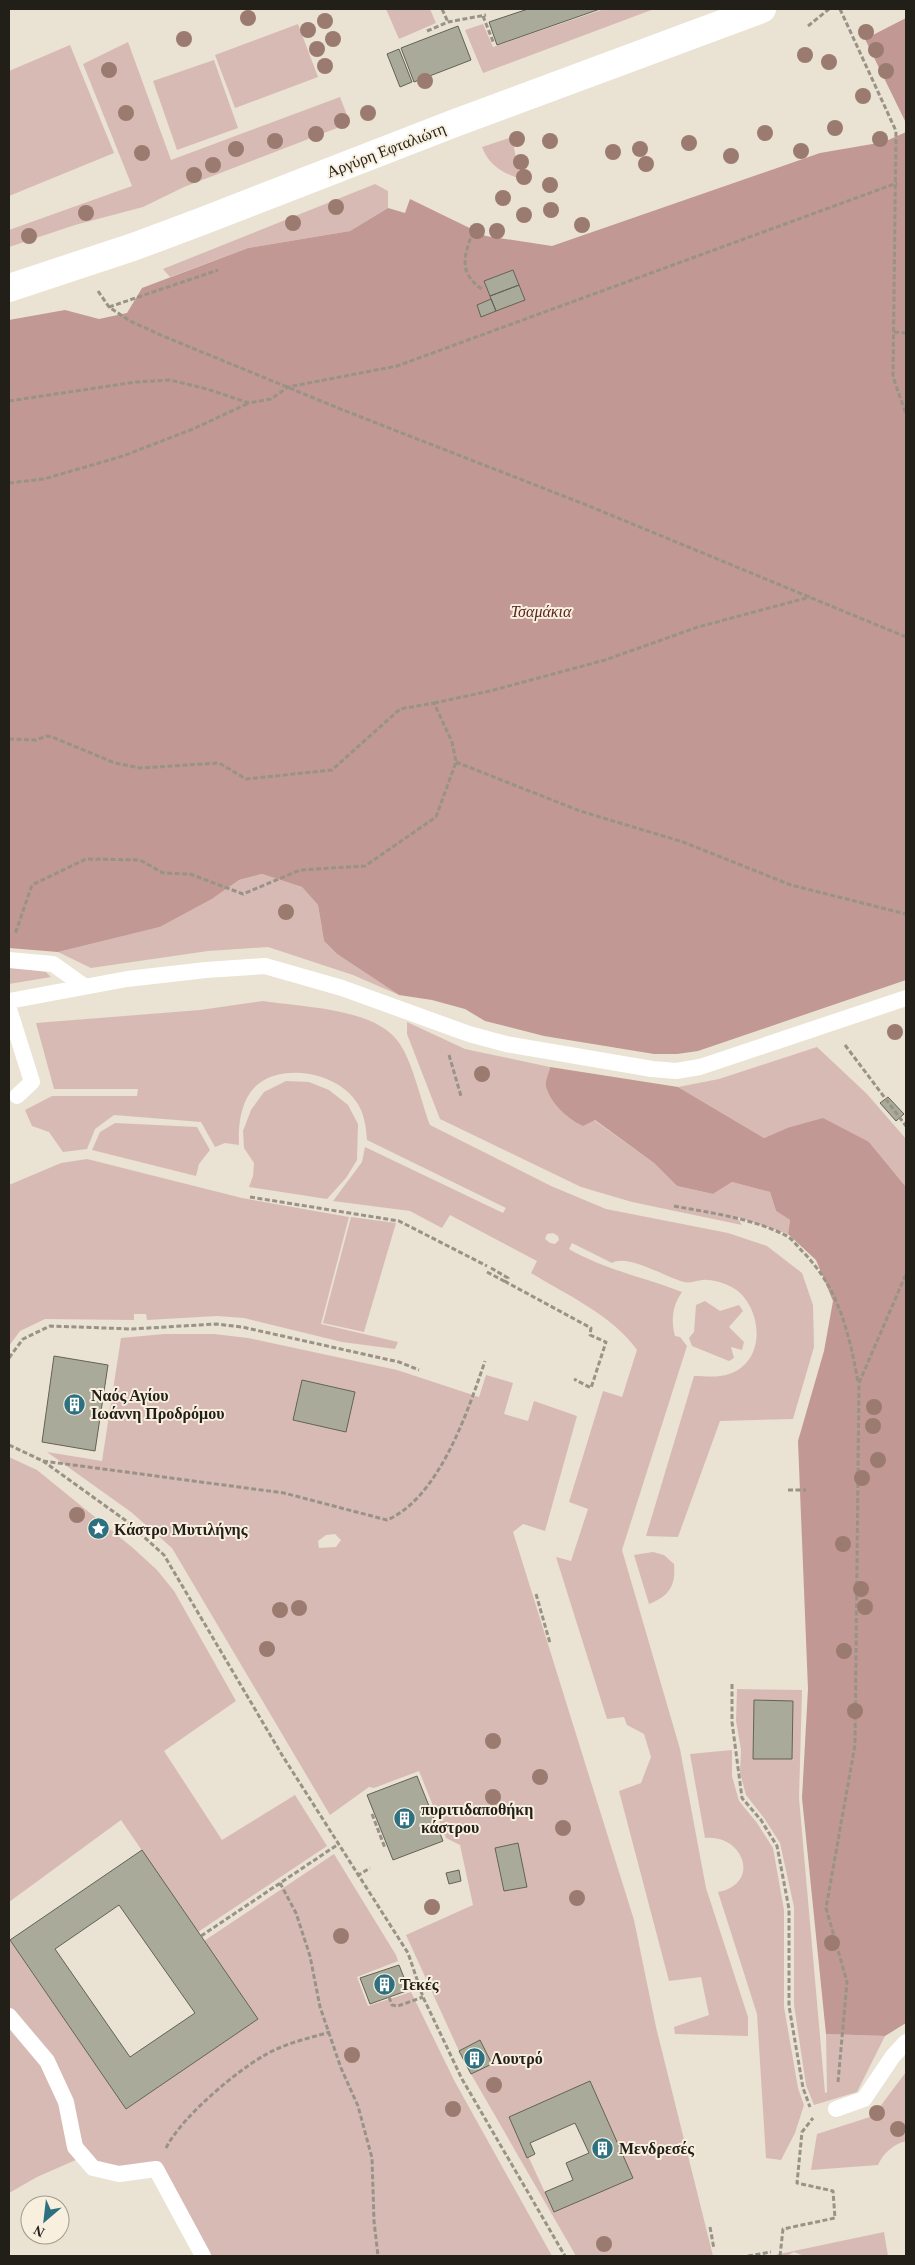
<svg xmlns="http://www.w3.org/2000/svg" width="915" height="2265" font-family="Georgia,serif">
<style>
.green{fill:#d8bab5;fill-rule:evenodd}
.forest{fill:#c19893}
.building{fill:#a9aa9a;stroke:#626354;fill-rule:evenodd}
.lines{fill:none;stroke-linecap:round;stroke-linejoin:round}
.path{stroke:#999387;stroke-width:3;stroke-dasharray:5 2.5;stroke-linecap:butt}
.lane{stroke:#fff;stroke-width:16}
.street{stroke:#fff;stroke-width:28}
.tree{fill:#9b7a70}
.labels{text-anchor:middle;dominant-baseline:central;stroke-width:4;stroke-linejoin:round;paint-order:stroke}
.street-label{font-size:16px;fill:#221f19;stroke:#f8efdf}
.park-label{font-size:16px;font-style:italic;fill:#5a2520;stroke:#f8efdf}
.poi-label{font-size:16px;font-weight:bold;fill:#221f19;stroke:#f8efdf;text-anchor:start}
</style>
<rect width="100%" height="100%" fill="#eae2d2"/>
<path class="green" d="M386 9H430L436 23 399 39Z
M604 9H654L483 73 465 30 483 24 493 47Z
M298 24 318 77 235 108 215 55Z
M128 42 171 160 340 97 350 123 184 187 143 207 75 225 9 247V230L132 186 83 64Z
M70 45 114 153 9 196V71Z
M214 60 238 128 177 150 153 81Z
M512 137 520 179C501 172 489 165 482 147Z
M375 184 388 191V208L350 231 248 248 170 277 163 269Z
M262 874 302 887 318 905 324 941 337 954 399 995 353 975 268 947 208 951 91 968 58 952 160 927 212 899 239 880Z
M9 967 46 972 51 977 9 984Z
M263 1001C301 1007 372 1008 397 1040 412 1058 421 1102 430 1125L551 1186 606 1209 728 1233 767 1246 802 1273 813 1305 814 1347 793 1419 720 1421 678 1537 646 1536 694 1376C705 1376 718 1378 729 1374 765 1362 763 1314 739 1292 731 1285 717 1280 707 1280 699 1279 692 1284 684 1282 667 1278 627 1253 612 1263L572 1243 569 1249C605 1270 644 1277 682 1292 672 1306 671 1321 675 1336L680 1337 687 1346 622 1550 680 1749 706 1888 748 2017V2036L675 2034 674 2027 709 2015 701 1977 669 1981 619 1791 641 1783 651 1757 644 1734 627 1725 624 1717 607 1719 556 1557 571 1561 588 1509 569 1502 603 1391 622 1397 637 1350C612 1315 567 1295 531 1273L537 1261 450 1215 442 1228 410 1211 333 1201 362 1162 365 1147 503 1213 506 1208 367 1140C366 1126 364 1111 355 1100 336 1074 288 1064 261 1082 241 1095 238 1124 239 1145L225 1143 215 1147 201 1122 114 1115 95 1129 87 1149 63 1152 49 1132 32 1126 25 1110 52 1096H137L138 1089H54L36 1023 200 1010ZM553 1233 558 1236 559 1240 555 1244 550 1243 545 1239 547 1234Z
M407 1022 465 1049 550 1067 546 1085 583 1125 594 1120 654 1163 677 1186 713 1194 732 1182 770 1192 776 1211 790 1220 788 1234 737 1217 742 1225 632 1202 581 1187 440 1119 407 1034Z
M817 1047 867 1094 906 1139V1187L869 1142 787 1128 764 1138 678 1087 719 1079Z
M286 1081 309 1082 329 1090 348 1105 358 1124 357 1160 346 1178 327 1199 249 1187 253 1176 254 1163 244 1148 243 1131 251 1110 264 1092Z
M115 1123 197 1127 210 1150 199 1164 196 1176 92 1150 100 1132Z
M87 1159 242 1198 349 1217 321 1324 398 1342 395 1349 342 1342 244 1318 217 1316 147 1320 146 1314H134V1320L45 1319 20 1331 9 1346V1185L61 1163Z
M351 1217 396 1223 364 1332 323 1323Z
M705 1301 720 1311 739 1305 743 1311 729 1327 744 1342 742 1350 731 1347 734 1358 729 1361 692 1346 689 1338 694 1332 696 1305Z
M164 1334H214L248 1338 397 1370 479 1397 486 1375 513 1383 504 1414 528 1421 534 1401 577 1416 545 1531 523 1524 513 1532 634 1920 656 2027 713 2256H576L471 2074 491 2064 459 2051 406 1935 473 1905 460 1845 446 1838 419 1771 374 1788 369 1787 330 1815 172 1548 131 1512 47 1452 102 1461 121 1338ZM335 1534 341 1540 336 1547 319 1548 318 1541 326 1535ZM590 2082 632 2178 554 2212 510 2117Z
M9 1457 37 1470 133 1548 157 1570 174 1591 236 1701 164 1751 222 1840 295 1795 327 1846 198 1932 121 1820 9 1902Z
M653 1552 664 1555 674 1564C676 1586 669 1596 649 1604L634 1555Z
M737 1689 802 1690 799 1798 825 2093 827 2092 826 2034 885 2036 857 2092 814 2105 806 2085 794 2005V1907L780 1843 764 1818 746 1795 740 1773 741 1750 736 1721Z
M732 1750V1776L739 1801 757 1823 773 1848 784 1910V2007L798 2088 804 2105 795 2133 781 2160 766 2158 757 2014 718 1892C762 1883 743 1834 705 1838L690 1754Z
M334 1854 396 1955 398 1961 357 1977 368 2006 411 1992 455 2082 552 2256H210L158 2163 119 2168 97 2161 83 2145 76 2121 9 2009V1939L126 2109 258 2019 204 1941Z
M9 2024 37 2056 55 2087 78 2159 37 2177 9 2193Z
M906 2072V2141C894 2144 883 2153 878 2165L811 2170 817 2134 873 2116Z
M884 2232 888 2256H804L794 2252 787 2256H770Z"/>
<path class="forest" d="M906 18V123L865 39Z
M906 132V980L698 1051 677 1054H654L544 1036 485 1021 465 1009 432 1000 399 995 337 954 324 941 318 905 302 887 262 874 239 880 212 899 160 927 58 952 9 948V320L65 310 99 319 127 313 142 288 248 248 350 231 388 208 405 213 410 199 486 236 552 246 820 153 884 142Z
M550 1067 678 1087 764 1138 787 1128 823 1118 869 1142 906 1187V2023L885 2036 826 2034 802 1798 808 1689 798 1441 824 1351 833 1301 816 1260 788 1234 790 1220 776 1211 770 1192 732 1182 713 1194 677 1186 654 1163 595 1120 583 1126C568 1119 550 1103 546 1086 545 1081 549 1073 550 1067Z"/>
<path class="building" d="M528 9H600L497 45 489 22Z
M458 26 471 60 414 82 401 48Z
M399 49 412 82 400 87 387 54Z
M513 270 519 285 490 296 484 281Z
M519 285 525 300 496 311 490 296Z
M491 299 496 311 481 317 477 305Z
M888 1097 904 1114 896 1121 880 1103Z
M54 1356 108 1365 95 1451 42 1442Z
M302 1380 355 1392 346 1432 293 1420Z
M754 1700 793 1701 792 1759H753Z
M417 1776 443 1841 393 1860 367 1795Z
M518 1843 527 1887 504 1891 495 1848Z
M142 1850 258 2019 126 2109 10 1940ZM119 1905 195 2013 130 2057 55 1949Z
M459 1870 461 1881 449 1884 446 1873Z
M399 1965 409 1990 370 2004 360 1978Z
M480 2040 492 2064 471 2074 459 2051Z
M590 2081 633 2178 554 2212 545 2192 573 2180 566 2163 589 2153 575 2123 530 2143 535 2154 527 2158 509 2117Z"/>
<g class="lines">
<path class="path" d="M442 9 448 22
M840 9 896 131 893 377 906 414
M483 16 494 44
M808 26 829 9
M427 31 448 22 486 15
M475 224C467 252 454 270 483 290
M98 291 109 307 130 321 163 336 343 410 589 506 906 637
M109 307 218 270
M894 332 906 333
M9 401 136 382 170 380 207 389 249 403 271 399 288 387 397 366 897 183
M9 483 44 479 123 456 193 429 249 403
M434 703 490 691 605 660 698 627 810 597
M9 739 36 740 47 736 52 737 115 763 140 768 219 763 246 779 332 770 400 709 434 703 452 742 456 762 436 817 365 866 300 870 243 894 190 874 163 873 140 860 86 859 32 885 15 934
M456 762 580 811 683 842 791 885 906 914
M845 1045 906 1126
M449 1055 461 1096
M250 1197 399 1221 487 1266
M674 1206C711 1213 751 1218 785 1235 792 1238 797 1246 802 1251 839 1288 849 1333 858 1382
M491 1268 508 1278 506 1282 591 1328 590 1335 606 1342 591 1388 574 1379
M487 1272 506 1282
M9 1358 23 1339 50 1326 132 1329 216 1324 242 1327 399 1362 419 1370
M9 1445 43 1461 125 1520 164 1555 282 1755 408 1953 423 1997 462 2079 565 2256
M43 1461 284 1493 387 1520C439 1498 468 1411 485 1361
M788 1490H806
M536 1594 550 1643
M732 1684V1722L742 1798 761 1820 777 1846 789 1909V2006L803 2088 810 2107
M372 1814 385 1848
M357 1876 370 1868
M280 1883 296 1913 310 1956 320 2007 341 2068 358 2106 372 2158 374 2221 378 2256
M201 1936 337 1845
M389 1997 392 2005 398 2006 423 1997
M838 2082 847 1982 826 1908 855 1745 859 1383 906 1274
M166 2148C181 2117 246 2061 279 2048 295 2041 313 2037 330 2032
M710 2227 714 2249
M748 2256 771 2252
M780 2256 783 2229 835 2218 833 2191 797 2183 802 2132 813 2118"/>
<path class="lane" d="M9 960 53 964 84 986
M9 1001 127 979 206 970 265 966 342 988 469 1034 506 1044 652 1069 676 1071 700 1067 906 998
M9 1009 32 1082 17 1096
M9 2016 47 2061 66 2102 75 2147 93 2168 119 2174 156 2169 203 2256
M836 2109 864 2099 893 2056 906 2042"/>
<path class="street" d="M9 288 133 247 200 222 455 123 762 9"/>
</g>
<g class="tree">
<circle cx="248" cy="18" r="8"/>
<circle cx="325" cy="21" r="8"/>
<circle cx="308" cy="30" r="8"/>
<circle cx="866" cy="32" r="8"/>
<circle cx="184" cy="39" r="8"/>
<circle cx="333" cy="39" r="8"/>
<circle cx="317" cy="49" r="8"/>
<circle cx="876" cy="50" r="8"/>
<circle cx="805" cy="55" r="8"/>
<circle cx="829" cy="62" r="8"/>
<circle cx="325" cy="66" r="8"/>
<circle cx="109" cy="70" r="8"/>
<circle cx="886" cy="71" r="8"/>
<circle cx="425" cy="81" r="8"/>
<circle cx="863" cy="96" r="8"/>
<circle cx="126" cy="113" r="8"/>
<circle cx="368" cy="113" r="8"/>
<circle cx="342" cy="121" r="8"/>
<circle cx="835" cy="128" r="8"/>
<circle cx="765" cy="133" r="8"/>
<circle cx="316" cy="134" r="8"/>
<circle cx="517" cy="139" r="8"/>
<circle cx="880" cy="139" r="8"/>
<circle cx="275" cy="141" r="8"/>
<circle cx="550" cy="141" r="8"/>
<circle cx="689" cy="143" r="8"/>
<circle cx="236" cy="149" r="8"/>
<circle cx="640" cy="149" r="8"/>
<circle cx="801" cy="151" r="8"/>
<circle cx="613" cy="152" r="8"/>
<circle cx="142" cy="153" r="8"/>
<circle cx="731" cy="156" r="8"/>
<circle cx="521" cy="162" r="8"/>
<circle cx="646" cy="164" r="8"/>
<circle cx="213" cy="165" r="8"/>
<circle cx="194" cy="175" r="8"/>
<circle cx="524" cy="177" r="8"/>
<circle cx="550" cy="185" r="8"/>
<circle cx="503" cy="198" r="8"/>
<circle cx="336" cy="207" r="8"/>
<circle cx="551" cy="210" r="8"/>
<circle cx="86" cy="213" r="8"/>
<circle cx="524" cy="215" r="8"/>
<circle cx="293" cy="223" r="8"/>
<circle cx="582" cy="225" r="8"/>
<circle cx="477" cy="231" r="8"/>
<circle cx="497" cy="231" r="8"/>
<circle cx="29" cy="236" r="8"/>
<circle cx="286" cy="912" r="8"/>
<circle cx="895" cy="1032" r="8"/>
<circle cx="482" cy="1074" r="8"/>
<circle cx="874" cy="1407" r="8"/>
<circle cx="873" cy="1426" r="8"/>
<circle cx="878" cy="1460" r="8"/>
<circle cx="862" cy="1478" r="8"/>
<circle cx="77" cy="1515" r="8"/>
<circle cx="843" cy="1544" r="8"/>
<circle cx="861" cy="1589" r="8"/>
<circle cx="865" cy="1607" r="8"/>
<circle cx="299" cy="1608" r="8"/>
<circle cx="280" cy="1610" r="8"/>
<circle cx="267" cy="1649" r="8"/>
<circle cx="844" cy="1651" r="8"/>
<circle cx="855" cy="1711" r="8"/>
<circle cx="493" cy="1741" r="8"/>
<circle cx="540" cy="1777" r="8"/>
<circle cx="493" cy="1797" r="8"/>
<circle cx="563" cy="1828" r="8"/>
<circle cx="577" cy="1898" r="8"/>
<circle cx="432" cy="1907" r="8"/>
<circle cx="341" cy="1936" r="8"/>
<circle cx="832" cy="1943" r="8"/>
<circle cx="352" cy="2055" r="8"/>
<circle cx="494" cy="2085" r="8"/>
<circle cx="453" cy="2109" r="8"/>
<circle cx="877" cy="2113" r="8"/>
<circle cx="898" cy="2129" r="8"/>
<circle cx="604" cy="2244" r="8"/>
</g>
<defs>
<symbol id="building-disc" viewBox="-11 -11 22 22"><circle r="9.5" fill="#2d7181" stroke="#f8efdf"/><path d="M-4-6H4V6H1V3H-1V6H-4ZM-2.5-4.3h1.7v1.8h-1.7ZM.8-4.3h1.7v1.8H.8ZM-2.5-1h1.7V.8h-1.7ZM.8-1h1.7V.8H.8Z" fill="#fff"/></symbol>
<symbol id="sight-disc" viewBox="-11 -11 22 22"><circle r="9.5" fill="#2d7181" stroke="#f8efdf"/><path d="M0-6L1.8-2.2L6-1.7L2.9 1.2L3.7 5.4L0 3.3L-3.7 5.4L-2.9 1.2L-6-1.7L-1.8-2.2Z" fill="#fff"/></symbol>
</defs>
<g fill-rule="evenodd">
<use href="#building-disc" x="62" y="1392" width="25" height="25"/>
<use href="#sight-disc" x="86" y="1516" width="25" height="25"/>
<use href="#building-disc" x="392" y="1806" width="25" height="25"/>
<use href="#building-disc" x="372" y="1972" width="25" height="25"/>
<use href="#building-disc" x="462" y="2046" width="25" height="25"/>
<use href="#building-disc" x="590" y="2136" width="25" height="25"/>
</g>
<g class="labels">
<g class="street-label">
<text transform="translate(386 150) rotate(-21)">Αργύρη Εφταλιώτη</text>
</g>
<g class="park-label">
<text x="541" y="611">Τσαμάκια</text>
</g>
<g class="poi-label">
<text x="91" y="1395">Ναός Αγίου<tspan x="91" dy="18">Ιωάννη Προδρόμου</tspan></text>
<text x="114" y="1529">Κάστρο Μυτιλήνης</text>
<text x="421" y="1809">πυριτιδαποθήκη<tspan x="421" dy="18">κάστρου</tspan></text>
<text x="400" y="1984">Τεκές</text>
<text x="491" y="2058">Λουτρό</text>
<text x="619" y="2148">Μενδρεσές</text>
</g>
</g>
<rect width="915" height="2265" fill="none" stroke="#221f19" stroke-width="20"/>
<g transform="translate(45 2220) rotate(208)"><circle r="24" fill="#f8efdf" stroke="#a29c90"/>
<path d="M0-4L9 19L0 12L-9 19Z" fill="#2d7181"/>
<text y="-8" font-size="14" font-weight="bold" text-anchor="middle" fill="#221f19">N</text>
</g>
</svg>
